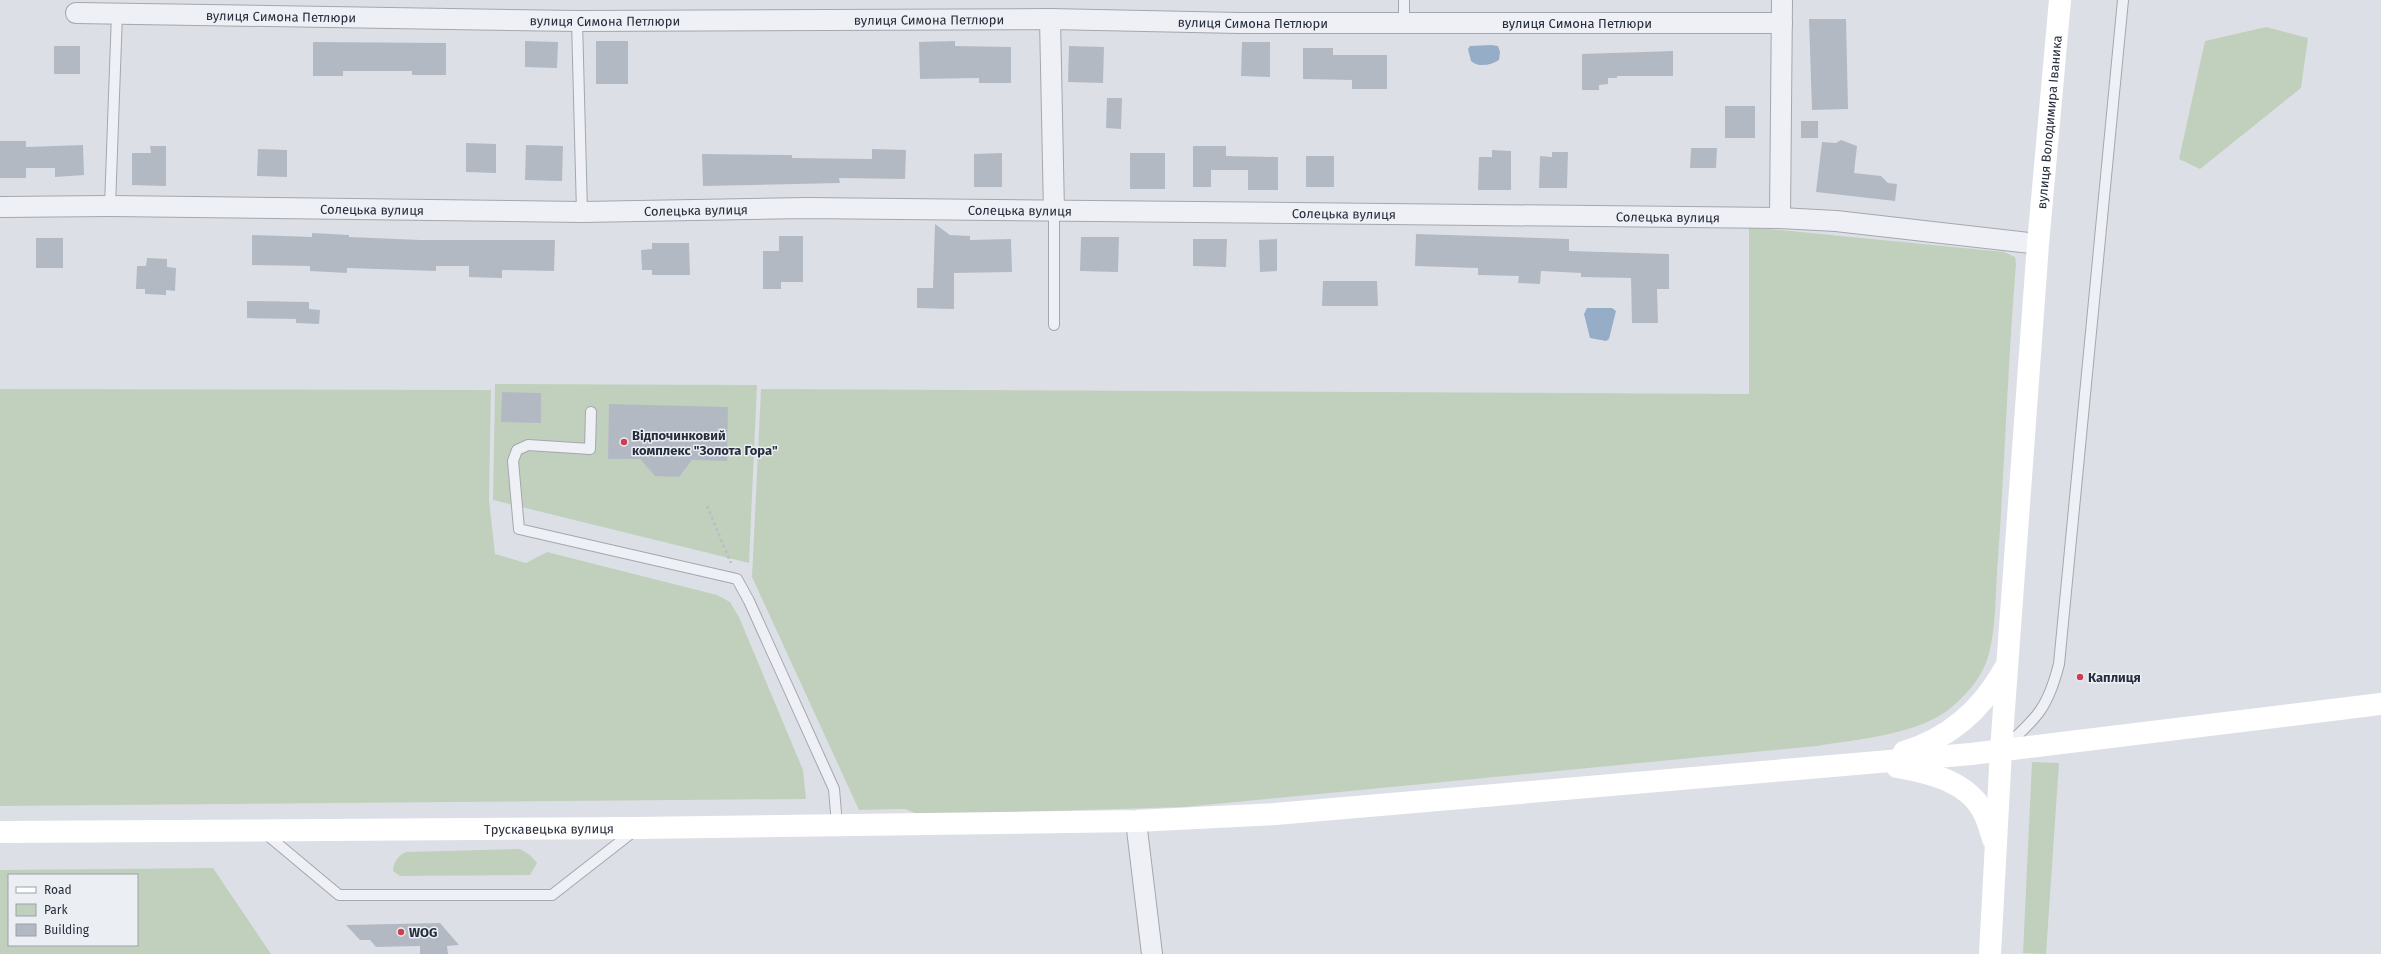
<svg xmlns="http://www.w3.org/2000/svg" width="2381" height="954" font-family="'Fira Sans',sans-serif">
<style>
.green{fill:#c1d0bd;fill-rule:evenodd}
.water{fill:#96adc7}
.building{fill:#b3b9c3}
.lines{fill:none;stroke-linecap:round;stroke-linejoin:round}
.lane-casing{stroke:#a2a7b0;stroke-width:12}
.street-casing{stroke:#a2a7b0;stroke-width:22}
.path{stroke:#babdc5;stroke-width:2.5;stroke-dasharray:3 3;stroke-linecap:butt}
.lane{stroke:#eef0f5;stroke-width:10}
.street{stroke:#eef0f5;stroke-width:20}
.secondary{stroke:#fff;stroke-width:22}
.poi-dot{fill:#ce3e50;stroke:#ebeff4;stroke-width:1.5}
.labels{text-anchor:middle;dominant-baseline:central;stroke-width:3;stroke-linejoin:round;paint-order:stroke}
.street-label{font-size:13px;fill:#262d3c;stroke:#ebeff4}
.poi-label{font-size:13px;font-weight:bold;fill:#262d3c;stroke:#ebeff4;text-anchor:start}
</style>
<rect width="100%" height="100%" fill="#dce0e6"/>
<path class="green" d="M2266 27 2308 38 2301 88 2200 169 2179 159 2205 41Z
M1749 227 2004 252 2015 257 2016 264C2008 362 2005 460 1998 559 1995 591 1997 634 1986 663 1979 680 1967 694 1953 706 1921 735 1857 739 1816 746L1184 807 920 815 905 809 859 810 752 577 761 389 1749 394Z
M495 384 757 385 749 563 493 500Z
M0 389 491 390 489 500 495 554 526 563 547 552 717 595 730 602 739 617 803 770 806 799 0 806Z
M2032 762 2059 763 2046 954 2023 953Z
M520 849 530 855 537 863 530 875 400 876 393 871C394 862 397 856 406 852Z
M213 868 271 954H0V870ZM9 875H137V945H9Z"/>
<path class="water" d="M1491 45 1498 46 1500 52 1499 60C1491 65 1479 68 1471 61L1468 49 1470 46Z
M1587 308H1612L1616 311 1609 339 1606 341 1590 338 1584 314Z"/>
<path class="building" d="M1809 19H1846L1848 109 1812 110Z
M525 41 558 42 557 68 525 67Z
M596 41H628V84H596Z
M955 41V46L1011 47V83H979V78L920 79 919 42Z
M313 42 446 43V75H412V71H343V76H313Z
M1242 42H1270V77L1241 76Z
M54 46H80V74H54Z
M1069 46 1104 47 1103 83 1068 82Z
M1303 48H1333V55H1387V89H1352V80L1303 79Z
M1673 51V76H1617V78H1608V84L1599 85V90H1582V54Z
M1107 98H1122L1121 129 1106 128Z
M1725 106H1755V138H1725Z
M1801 121H1818V138H1801Z
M1841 140 1857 146 1854 173 1881 176 1888 183 1897 184 1895 201 1816 192 1822 142 1836 143Z
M0 141H26V147L83 145 84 175 55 177V168H26V178H0Z
M466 143 496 144V173L466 172Z
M526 145 563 146 562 181 525 180Z
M150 146H166V186L132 185V153H151Z
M1193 146H1226V156L1278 157V190H1248V170H1211V187H1193Z
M1691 148H1717L1716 168H1690Z
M258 149 287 150V177L257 176Z
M872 149 906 150 905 179 839 178 840 183 703 186 702 154 792 155V158L872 159Z
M1492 150 1511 151V190H1478L1479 157H1492Z
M1552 152H1568L1567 188H1539L1540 156 1552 157Z
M1002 153V187H974V154Z
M1130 153H1165V189H1130Z
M1306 156H1334V187H1306Z
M935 224 950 235 970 236V240L1011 239 1012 272 954 273V309L917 308V288H933Z
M312 233 349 235V237L421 240H555L554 271 502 270V278L469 277V266H436V271L347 268V273L310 271V266L252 265V235L312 237Z
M1416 234 1569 239V251L1669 254V289H1657L1658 323H1632L1631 278 1581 277V273L1541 271 1540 284 1518 283 1519 276 1478 275V268L1415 266Z
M779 236H803V282H781V289H763V251H779Z
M1081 237H1119L1118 272 1080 271Z
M36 238H63V268H36Z
M1193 239H1227L1226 267 1193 266Z
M1277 239V271L1260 272 1259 240Z
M652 243H689L690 275H652V270H642L641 250 652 249Z
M147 258 167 259V267L176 268 175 291 166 290V295L145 294V289H136L137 266H146Z
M1323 281H1377L1378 306H1322Z
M247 301 309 302V309L320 310 319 324 296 323V319L247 318Z
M502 392 541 393V423L501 422Z
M609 404 728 407 727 461 692 460 679 477 655 476 640 459H608Z
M440 923 459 945 447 946 448 954H420V946L376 947 370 940H360L346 925Z"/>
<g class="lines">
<defs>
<path id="lane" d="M1404 0V21
M577 21 582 212
M110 206 117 13
M1054 212V325
M591 412 590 449 528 445 517 450 513 461 519 529 737 579 749 601 834 789 837 825
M2006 746C2038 717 2048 707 2059 664L2123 0
M266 834 339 895H552L634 831"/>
<g id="street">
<path id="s1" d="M76 13 577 21 1050 19 1239 23H1782"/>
<path d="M1050 19 1054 212"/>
<path id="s2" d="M0 207 110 206 582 212 807 208 1780 218 1836 221 2038 244"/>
<path d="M1780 218 1782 0"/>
<path d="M1136 821 1152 954"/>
</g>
</defs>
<use href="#lane" class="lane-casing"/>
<use href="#street" class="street-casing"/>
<path class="path" d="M707 506 731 563"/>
<use href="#lane" class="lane"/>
<use href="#street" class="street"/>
<g class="secondary">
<path d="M1904 752C1950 738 1982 710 2005 668"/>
<path d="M1897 767C1926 772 1964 780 1981 808 1987 817 1990 829 1993 839"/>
<path id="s3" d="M0 832 637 828 1136 821 1275 814 1971 754 2381 704"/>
<path id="s4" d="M1990 954 2001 750 2038 244 2060 0"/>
</g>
</g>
<g class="poi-dot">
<circle cx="624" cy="442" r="4"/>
<circle cx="2080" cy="677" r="4"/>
<circle cx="401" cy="932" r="4"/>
</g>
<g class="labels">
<g class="street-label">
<text stroke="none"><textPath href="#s1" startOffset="205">вулиця Симона Петлюри</textPath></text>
<text stroke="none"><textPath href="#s1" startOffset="853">вулиця Симона Петлюри</textPath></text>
<text stroke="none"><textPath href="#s1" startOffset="529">вулиця Симона Петлюри</textPath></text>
<text stroke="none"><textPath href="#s1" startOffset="1177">вулиця Симона Петлюри</textPath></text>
<text stroke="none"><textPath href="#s1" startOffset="1501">вулиця Симона Петлюри</textPath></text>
<text stroke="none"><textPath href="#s4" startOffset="834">вулиця Володимира Іваника</textPath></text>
<text stroke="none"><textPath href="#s2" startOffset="372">Солецька вулиця</textPath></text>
<text stroke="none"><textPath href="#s2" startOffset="696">Солецька вулиця</textPath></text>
<text stroke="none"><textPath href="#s2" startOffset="1020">Солецька вулиця</textPath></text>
<text stroke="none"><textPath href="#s2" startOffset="1344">Солецька вулиця</textPath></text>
<text stroke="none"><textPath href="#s2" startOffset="1668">Солецька вулиця</textPath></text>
<text stroke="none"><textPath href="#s3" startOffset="549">Трускавецька вулиця</textPath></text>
</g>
<g class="poi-label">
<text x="632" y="435">Відпочинковий<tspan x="632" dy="15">комплекс "Золота Гора"</tspan></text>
<text x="2088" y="677">Каплиця</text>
<text x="409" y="932">WOG</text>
</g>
</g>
<rect x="8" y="874" width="130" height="72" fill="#ebeff4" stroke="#9ca1aa"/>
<rect x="16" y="887" width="20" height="6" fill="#ffffff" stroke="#9ca1aa"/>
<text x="44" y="894" font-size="12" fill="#262d3c">Road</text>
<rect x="16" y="904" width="20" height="12" fill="#c1d0bd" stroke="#9ca1aa"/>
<text x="44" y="914" font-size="12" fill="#262d3c">Park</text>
<rect x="16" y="924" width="20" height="12" fill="#b3b9c3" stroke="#9ca1aa"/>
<text x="44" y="934" font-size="12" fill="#262d3c">Building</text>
</svg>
